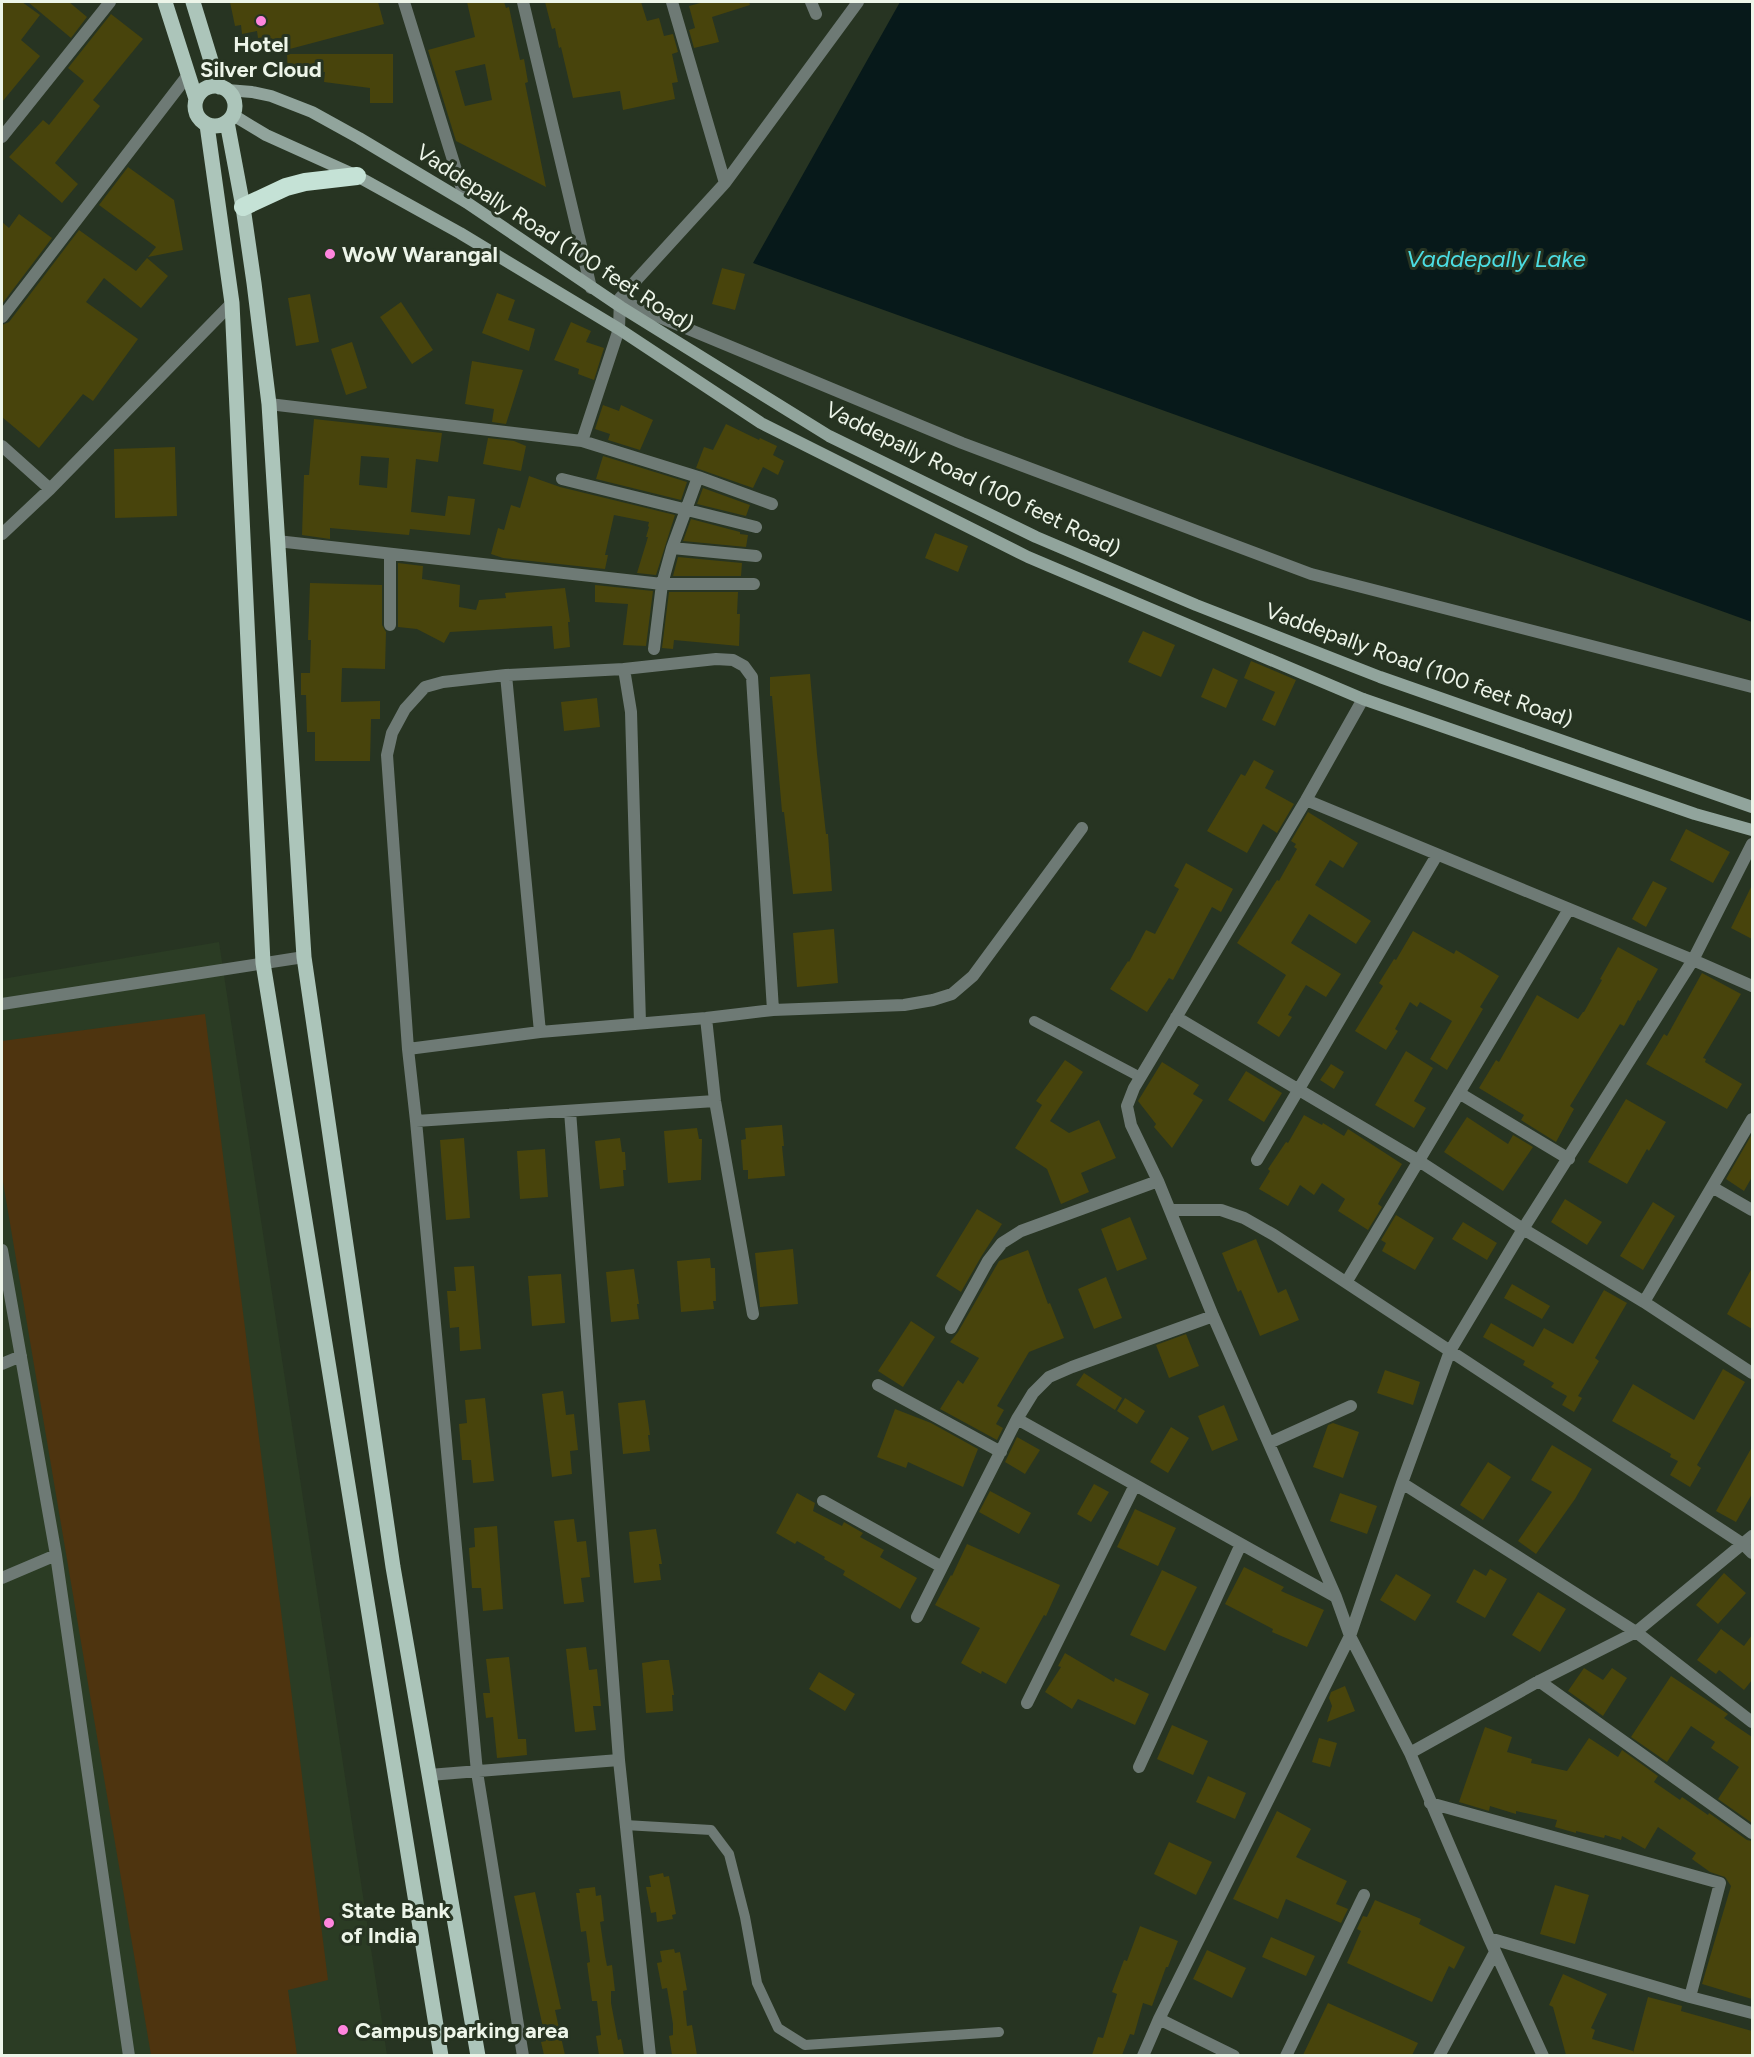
<svg xmlns="http://www.w3.org/2000/svg" width="1754" height="2057" font-family="Figtree,sans-serif">
<style>
.built{fill:#2b3c24}
.green{fill:#4e340f}
.water{fill:#07191a}
.building{fill:#48440c;fill-rule:evenodd}
.lines{fill:none;stroke-linecap:round;stroke-linejoin:round}
.lane{stroke:#6e7a75;stroke-width:10}
.street{stroke:#6e7a75;stroke-width:12}
.secondary{stroke:#91a49c;stroke-width:12}
.primary{stroke:#acc5ba;stroke-width:15}
.highway{stroke:#c5e2d6;stroke-width:18}
.poi-dot{fill:#ff85de;stroke:#273422;stroke-width:2}
.labels{text-anchor:middle;dominant-baseline:central;stroke-width:6;stroke-linejoin:round;paint-order:stroke}
.poi-label{font-size:22px;font-weight:bold;fill:#edf5e9;stroke:#273422;text-anchor:start}
.street-label{font-size:22px;fill:#edf5e9;stroke:#273422}
.water-label{font-size:24px;font-style:italic;fill:#4bdde3;stroke:#273422}
</style>
<rect width="100%" height="100%" fill="#273422"/>
<path class="built" d="M219 942 387 2055 2 2056V979Z"/>
<path class="green" d="M205 1014 328 1980 288 1990 297 2055H151L2 1176V1041Z"/>
<path class="water" d="M900 2H1752V622L753 263Z"/>
<path class="building" d="M2 2H22L40 15 21 40 40 56 2 102Z
M28 2H69L87 17 71 38Z
M230 2H378L384 24 286 50V37L267 41 266 37 258 38 257 31 242 34 241 25 235 26Z
M467 2H504L506 8 509 7 520 60 524 59 528 82 525 83 546 187 456 141 428 50 475 37ZM485 64 492 100 465 106 455 71Z
M545 2H641L647 21 659 18 664 36 673 34 678 52 672 54 678 82 672 83 675 99 623 110 620 91 573 98 561 47 559 48 555 28 552 29Z
M704 2H749L750 5 712 17 719 42 694 48 689 30 695 28 689 6Z
M111 14 143 39 93 100 100 106 55 163 78 184 62 203 9 157 43 120 49 125 84 81 68 68Z
M287 54H393V103H370V88L324 82 325 72 288 74Z
M128 167 174 200 183 250 148 257 156 247 99 205Z
M19 214 52 238 2 304V222L9 228Z
M79 230 136 271 147 258 168 276 141 308 104 278 86 302 138 339 93 401 83 394 39 448 2 417V325L9 322Z
M722 268 745 274 735 310 712 304Z
M497 293 515 300 508 320 535 329 529 351 482 333Z
M310 294 319 342 296 346 288 298Z
M401 302 433 350 412 364 380 317Z
M571 322 591 331 586 342 604 348 594 380 578 374 579 369 554 360Z
M352 342 367 388 346 395 331 349Z
M472 361 523 370 506 424 492 422 494 409 465 404Z
M603 405 619 411 621 405 653 420 640 450 608 440 610 434 595 429Z
M314 419 442 433 438 462 416 459 411 512 445 516 448 496 475 499 470 535 410 529 409 535 330 528V539L302 535 304 475H309ZM361 456 389 458 387 488 359 485Z
M726 424 759 440 760 438 777 446 773 455 784 461 778 475 763 467 753 488 696 468 704 447 713 450Z
M488 438 514 441 526 446 521 471 483 464Z
M175 447 177 516 115 518 114 449Z
M603 456 687 482 681 500 596 479Z
M529 476 560 487 675 515 656 575 637 573 648 537H646L649 527 648 526 649 522 614 515 605 555H608L605 569 503 558 491 554 498 528 504 530 511 505 520 508Z
M703 488 750 505 746 516 697 504Z
M691 519 740 532V534L748 535 746 547 683 541Z
M935 533 968 546 958 572 925 558Z
M678 557 742 563 741 576H673Z
M398 563 423 566 422 579 460 585 459 607 476 610 479 600 506 598 505 593 565 588 570 622H568L570 647 554 649 552 626 450 632 444 643 417 629 398 627Z
M310 583 382 585V625L386 632 385 669 342 668 341 702 380 701V719H371L370 761H315V732H307L306 695H301V673H310L311 640H308Z
M595 585 653 591 646 646 623 645 628 604 595 602Z
M669 592H738L737 614H740L739 646 674 640 673 649 662 648Z
M1143 631 1175 645 1161 677 1128 662Z
M1251 661 1296 680 1275 726 1262 720 1275 692 1244 678Z
M1213 668 1238 680 1226 708 1201 697Z
M810 674 817 754 826 834H828L832 891 793 894 784 812H782L781 800 772 696H770V677Z
M597 698 600 727 564 731 561 702Z
M1254 760 1274 771 1265 788 1294 804 1277 833 1263 824 1247 853 1207 831 1241 774 1245 776Z
M1308 812 1358 843 1343 868 1330 860 1315 885 1371 921 1356 944 1309 914 1291 943 1341 974 1326 997 1306 985 1288 1015 1292 1017 1279 1037 1257 1023 1286 975 1237 943 1277 880 1279 881 1297 849 1294 847 1296 844 1291 841Z
M1686 829 1730 852 1713 883 1670 860Z
M1186 863 1233 889 1221 912 1212 907 1173 980 1169 978 1147 1012 1110 989 1128 961 1129 962 1146 930 1155 934 1179 889 1174 886Z
M1653 881 1667 888 1646 927 1632 919Z
M1752 885V939L1731 928Z
M834 929 838 983 797 987 793 933Z
M1413 931 1454 954 1456 950 1499 976 1480 1007 1483 1009 1447 1070 1430 1059 1452 1021 1420 1002 1417 1007 1410 1002 1395 1029 1398 1031 1386 1050 1355 1031 1383 986 1379 983 1394 959 1396 960Z
M1618 947 1658 969 1640 1001 1638 1000 1624 1026 1620 1024 1570 1106 1574 1109 1556 1142 1521 1120 1524 1115 1479 1088 1496 1060 1499 1062 1537 995 1578 1019 1583 1012H1584L1602 980 1600 979Z
M1702 973 1741 994 1703 1058 1706 1059 1705 1062 1742 1084 1727 1109 1646 1064 1664 1034 1667 1036Z
M1406 1051 1433 1068 1414 1101 1426 1108 1414 1128 1375 1105Z
M1065 1060 1083 1072 1050 1121 1069 1133 1099 1120 1116 1158 1081 1173 1089 1192 1061 1204 1047 1169 1015 1148 1042 1105 1036 1101Z
M1162 1062 1199 1085 1193 1094 1203 1100 1172 1148 1154 1127 1156 1124 1138 1101Z
M1331 1064 1344 1072 1334 1089 1320 1080Z
M1246 1071 1282 1093 1264 1122 1228 1100Z
M1626 1099 1666 1122 1649 1151 1647 1149 1627 1184 1588 1162Z
M1304 1115 1322 1125 1323 1123 1344 1136 1348 1129 1402 1164 1380 1200 1378 1204 1382 1207 1368 1230 1338 1211 1345 1199 1322 1183 1314 1195 1300 1185 1288 1206 1259 1189 1270 1171 1268 1169 1286 1142 1288 1143Z
M1467 1117 1508 1144 1513 1135 1533 1147 1503 1191 1444 1152Z
M782 1125 784 1146H782L785 1176 748 1179V1170H743L741 1140 746 1139 745 1128Z
M697 1128 699 1139H702L701 1180 668 1183 664 1131Z
M1752 1134V1177L1744 1191 1726 1179Z
M464 1138 470 1218 446 1220 440 1140Z
M620 1138 622 1152H625L626 1170H623L624 1186 600 1189 595 1141Z
M545 1149 548 1197 520 1199 517 1151Z
M1565 1199 1602 1222 1587 1245 1551 1222Z
M1653 1202 1675 1216 1643 1270 1620 1256Z
M977 1209 1002 1224 981 1257 961 1292 936 1276Z
M1396 1215 1434 1238 1415 1270 1382 1251 1386 1243 1381 1240Z
M1130 1217 1147 1259 1117 1271 1101 1229Z
M1463 1222 1497 1243 1487 1260 1452 1239Z
M1256 1239 1278 1293 1286 1289 1299 1320 1260 1336 1241 1290 1238 1292 1222 1253Z
M793 1249 798 1304 760 1307 755 1253Z
M1028 1250 1048 1304 1050 1303 1064 1338 1029 1352 997 1406 1004 1410 996 1424 1003 1428 997 1440 940 1409 958 1380 963 1384 979 1358 950 1342 958 1332 999 1261Z
M710 1258 711 1268H715L716 1301H713L714 1309 681 1312 677 1261Z
M474 1266 481 1349 460 1351 459 1327 450 1328 447 1291H456L454 1267Z
M1752 1268V1329L1727 1314Z
M634 1269 639 1304H637L639 1319 611 1322 606 1272Z
M561 1274 565 1323 532 1326 528 1276Z
M1106 1277 1122 1318 1094 1329 1078 1289Z
M1512 1284 1550 1306 1542 1319 1504 1298Z
M1604 1290 1627 1303 1595 1358 1599 1361 1578 1396 1582 1398 1574 1412 1562 1405 1567 1396 1551 1387 1554 1383 1523 1365 1525 1361 1483 1337 1491 1323 1533 1347 1544 1328 1573 1344Z
M911 1321 935 1337 903 1387 878 1371Z
M1186 1334 1199 1366 1169 1378 1156 1345Z
M1723 1369 1745 1382 1697 1465 1701 1468 1690 1487 1670 1475 1678 1461 1670 1457 1671 1454 1612 1421 1633 1384 1694 1420Z
M1385 1370 1420 1382 1413 1405 1377 1393Z
M1084 1373 1122 1398 1115 1410 1076 1385Z
M563 1391 566 1415 574 1414 578 1450 570 1451 572 1474 552 1477 542 1394Z
M485 1398 494 1481 473 1483 471 1460H462L459 1424 467 1423 465 1400Z
M1125 1398 1145 1411 1137 1424 1117 1411Z
M645 1400 650 1435H648L650 1451 623 1454 618 1403Z
M1224 1405 1238 1440 1212 1451 1198 1416Z
M895 1409 931 1423 978 1449 963 1487 908 1462 906 1468 877 1457Z
M1333 1423 1359 1432 1343 1478 1313 1467 1328 1425Z
M1171 1427 1189 1438 1168 1473 1150 1462Z
M1017 1437 1040 1450 1025 1474 1005 1462Z
M1552 1445 1592 1469 1575 1499 1536 1554 1518 1541 1552 1492 1531 1480Z
M1752 1447V1494L1736 1522 1716 1511Z
M1488 1462 1511 1477 1483 1520 1460 1505Z
M1094 1484 1109 1492 1091 1522 1077 1514Z
M990 1491 1031 1513 1019 1534 979 1512Z
M797 1493 815 1503 813 1511 842 1526 844 1522 863 1533 860 1537 884 1550 880 1557 917 1578 900 1609 843 1575 845 1571 824 1559 825 1557 797 1541 795 1544 776 1533Z
M1340 1493 1377 1506 1367 1534 1330 1521Z
M1135 1509 1176 1528 1158 1566 1117 1547Z
M574 1519 577 1542 586 1541 590 1577 581 1578 584 1602 564 1604 554 1521Z
M497 1526 503 1609 483 1611 481 1588H472L469 1548 475 1547 474 1528Z
M656 1529 662 1564H659L661 1580 634 1583 629 1532Z
M967 1544 1060 1585 1046 1616 1044 1615 1006 1684 982 1671 981 1674 961 1663 980 1628 935 1605 951 1575 952 1576Z
M1244 1567 1284 1587 1281 1591 1324 1610 1307 1647 1272 1632 1273 1629 1225 1604Z
M1474 1569 1486 1576 1490 1569 1507 1579 1485 1618 1456 1602Z
M1162 1570 1197 1587 1165 1651 1130 1635Z
M1724 1573 1746 1593 1718 1624 1696 1605Z
M1396 1574 1431 1595 1415 1621 1380 1600Z
M1538 1592 1566 1609 1540 1652 1512 1635Z
M1721 1629 1744 1646 1752 1635V1680L1744 1690 1719 1670 1716 1674 1697 1660Z
M586 1647 589 1670 597 1669 601 1706H593L596 1730 575 1732 566 1649Z
M1065 1653 1114 1682 1115 1678 1149 1694 1135 1725 1078 1699 1072 1709 1045 1692 1061 1667 1058 1666Z
M509 1657 518 1739H526L527 1755 497 1758 493 1717 486 1718 483 1693H490L486 1659Z
M661 1660H669L674 1695H672L673 1711 646 1713 642 1663Z
M1584 1668 1603 1680 1612 1668 1627 1678 1603 1716 1568 1691Z
M819 1672 855 1694 845 1711 809 1689Z
M1671 1676 1728 1714 1724 1718 1752 1737V1823L1718 1799 1739 1767 1711 1748 1715 1742 1691 1726 1667 1762 1631 1737Z
M1345 1686 1355 1711 1327 1722 1332 1706 1329 1698 1331 1692Z
M1172 1725 1208 1741 1193 1775 1157 1759Z
M1485 1727 1512 1737 1507 1752 1532 1759 1531 1763 1567 1771 1589 1738 1618 1757 1622 1750 1658 1776 1654 1782 1680 1800 1682 1797 1708 1815 1709 1813 1747 1840 1752 1841V1999L1702 1984 1731 1886 1725 1877 1710 1872 1692 1859 1696 1853 1658 1827 1645 1849 1622 1836 1621 1840 1605 1835 1604 1838 1576 1831V1833L1555 1827 1557 1820 1516 1811V1814L1490 1806 1489 1811 1459 1802Z
M1319 1738 1337 1743 1330 1767 1312 1762Z
M1208 1776 1246 1793 1235 1819 1196 1802Z
M1277 1811 1311 1829 1296 1857 1347 1881 1336 1904 1348 1909 1341 1923 1286 1899 1278 1919 1233 1899Z
M1169 1842 1212 1862 1196 1895 1154 1874Z
M663 1873 664 1877 669 1876 676 1914 672 1915 673 1919 657 1922 656 1912 651 1913 646 1887H651L649 1876Z
M1555 1885 1589 1895 1575 1944 1540 1934Z
M595 1887 596 1896 601 1895 604 1921 600 1922 605 1956 607 1966 612 1965 615 1991H611V2003L618 2040 621 2039 624 2055H599L596 2036 601 2035 597 2001H592L587 1963 590 1962 586 1931 581 1932 576 1893H580L579 1889Z
M535 1892 561 2009 555 2010 565 2055H544L541 2042 546 2041 514 1896Z
M1375 1900 1421 1919 1419 1924 1465 1947 1454 1969 1449 1966 1432 2002 1347 1963 1361 1931 1357 1929 1363 1916 1367 1917Z
M1140 1926 1178 1941 1168 1967H1166L1152 2006 1143 2003 1134 2035 1130 2034 1122 2055H1092L1098 2037 1103 2038 1117 1994 1112 1992 1124 1960 1127 1961Z
M1271 1937 1315 1956 1306 1976 1262 1957Z
M674 1949 675 1953 680 1952 687 1990 683 1991 687 2026 692 2025 697 2055H672L669 2036 673 2035V2024L667 1988 662 1989 657 1963 662 1962 660 1951Z
M1207 1950 1246 1968 1232 1998 1193 1979Z
M1563 1974 1607 1994 1591 2028 1595 2030 1592 2039 1633 2051V2053L1648 1997 1682 2006 1681 2011 1752 2031V2055H1566L1553 2007 1549 2005Z
M1328 2003 1418 2043 1412 2055H1303Z"/>
<g class="lines">
<path class="lane" d="M1034 1021 1140 1077
M625 1825 711 1830 729 1854 745 1917 757 1983 778 2028 805 2045 999 2032"/>
<path class="street" d="M404 2 466 202
M523 2 591 288
M672 2 725 183
M811 2 816 14
M2 137 110 2
M620 298 640 309 962 443 1311 574 1752 687
M2 317 188 75
M269 404 582 441 698 477 772 504
M582 441 619 329 620 298 725 183 858 2
M2 446 50 489
M562 479 756 527
M2 534 50 489 232 303
M277 541 662 584H754
M672 548 756 556
M390 625V554
M654 649 662 584 672 548 698 477
M624 669 631 712 640 1023
M506 675 540 1032
M1363 699 1306 800 1134 1088 1127 1106 1131 1125 1158 1181 1213 1316 1336 1597 1350 1636 1410 1753 1489 1938 1543 2056
M1306 800 1693 960 1752 986
M2 1004 304 957
M1176 1017 1419 1161 1523 1229 1644 1302 1752 1373
M706 1018 715 1101 753 1314
M408 1049 540 1032 706 1018 773 1010 904 1005 933 1000 952 994 973 976 1082 828
M1459 1093 1569 1159
M570 1111 619 1760 650 2056
M416 1121 715 1101
M1257 1160 1437 855
M1712 1187 1752 1210
M1170 1210H1221L1244 1218 1274 1235 1743 1544 1752 1553
M2 1250 56 1555 129 2056
M1347 1281 1569 909
M1644 1302 1752 1119
M951 1328 988 1261 1002 1243 1021 1231 1158 1181
M2 1364 21 1356
M878 1385 1001 1452
M1017 1419 1336 1597
M1269 1443 1351 1406
M1402 1483 1636 1632 1752 1722
M823 1501 942 1567 1017 1419 1033 1393 1049 1377 1072 1367 1213 1316
M2 1578 56 1555
M917 1617 942 1567
M1539 1681 1752 1833
M1027 1703 1135 1485
M1410 1753 1539 1681 1636 1632 1752 1536
M1139 1767 1241 1544
M429 1775 619 1760
M1430 1803 1720 1883 1690 1997
M1489 1938 1690 1997 1752 2013
M1159 2019 1234 2056
M523 2056 477 1772 416 1121 408 1049 387 755 392 733 405 709 425 687 443 682 506 675 624 669 716 659 733 660 744 666 752 677 773 1010
M1143 2056 1159 2019 1350 1636 1402 1483 1450 1351 1523 1229 1693 960 1752 844
M1286 2056 1364 1895
M1439 2056 1495 1952"/>
<path class="secondary" d="M227 90 252 92 271 96 312 112 359 138 466 202 621 307 829 436 1036 537 1196 605 1380 677 1752 807
M233 115 266 135 357 176 460 233 619 329 761 423 1028 557 1363 699 1695 814 1752 830"/>
<path class="primary" d="M165 2 196 99
M193 2 219 87
M195 106a20 20 0 1 1 40 0a20 20 0 1 1-40 0Z
M227 122 243 207 254 283 269 404 304 957 393 1567 478 2056
M207 125 232 303 263 963 441 2056"/>
<path class="highway" d="M243 207 286 187 305 182 357 176"/>
</g>
<g class="poi-dot">
<circle cx="261" cy="21" r="6"/>
<circle cx="330" cy="254" r="6"/>
<circle cx="329" cy="1923" r="6"/>
<circle cx="343" cy="2030" r="6"/>
</g>
<g class="labels">
<g class="poi-label">
<text x="261" y="44" text-anchor="middle">Hotel<tspan x="261" dy="25">Silver Cloud</tspan></text>
<text x="342" y="254">WoW Warangal</text>
<text x="341" y="1910">State Bank<tspan x="341" dy="25">of India</tspan></text>
<text x="355" y="2030">Campus parking area</text>
</g>
<g class="street-label">
<text transform="translate(555 238) rotate(33)">Vaddepally Road (100 feet Road)</text>
<text transform="translate(973 479) rotate(26)">Vaddepally Road (100 feet Road)</text>
<text transform="translate(1419 665) rotate(20)">Vaddepally Road (100 feet Road)</text>
</g>
<g class="water-label">
<text x="1496" y="258">Vaddepally Lake</text>
</g>
</g>
<rect width="1754" height="2057" fill="none" stroke="#edf5e9" stroke-width="6"/>
</svg>
